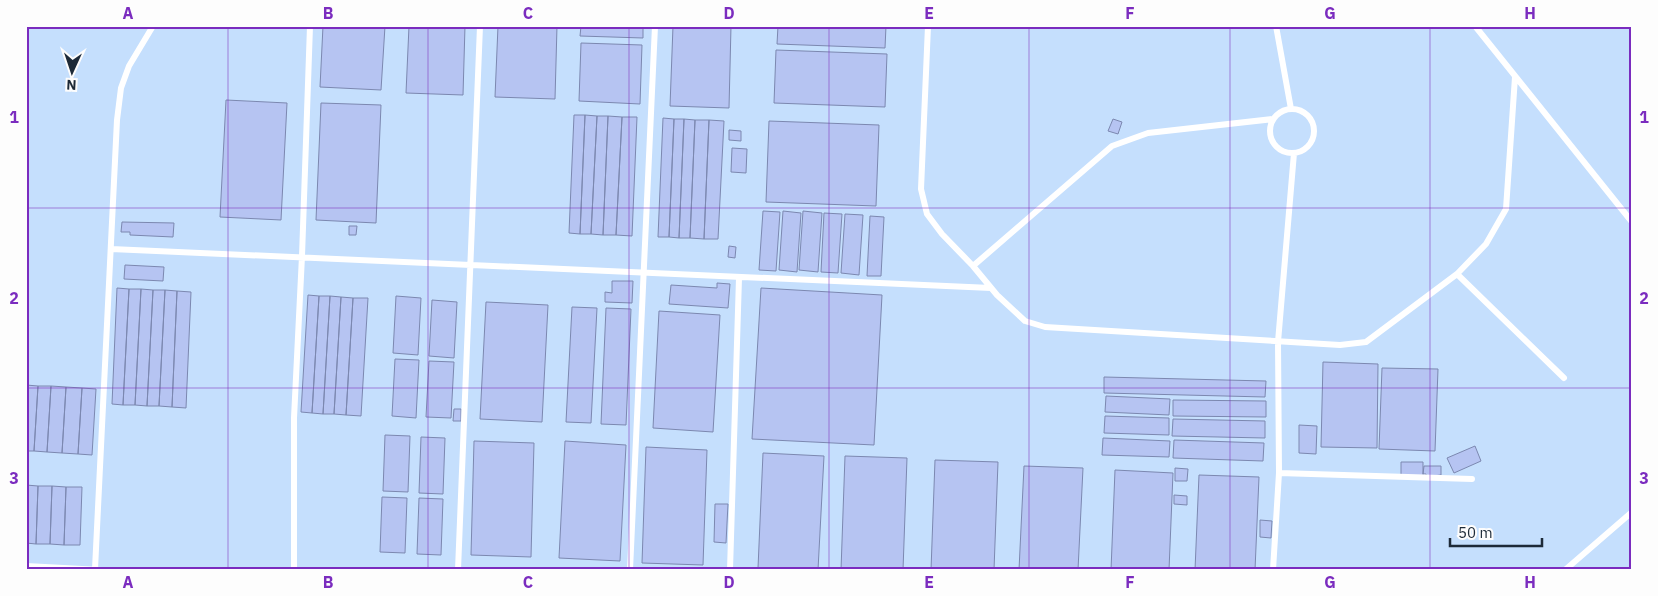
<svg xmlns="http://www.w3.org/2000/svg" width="1658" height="596" font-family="'IBM Plex Sans',sans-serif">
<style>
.building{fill:#b6c4f2;stroke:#7c88b0}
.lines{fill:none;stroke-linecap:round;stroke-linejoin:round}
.service{stroke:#fff;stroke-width:6}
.grid{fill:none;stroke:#7b2cbf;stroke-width:1;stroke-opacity:0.55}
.neatline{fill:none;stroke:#7b2cbf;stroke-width:2}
.grid-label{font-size:16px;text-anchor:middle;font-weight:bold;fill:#7b2cbf}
</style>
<rect width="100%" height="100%" fill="#c5dffd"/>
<path class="building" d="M323 26H385L381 90 320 87Z
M409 26H465L463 95 406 93Z
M498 26H557L555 99 495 97Z
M581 26H643V38L580 36Z
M673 26H731L729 108 670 106Z
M778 26H886L885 48 777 44Z
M581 43 642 45 640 104 579 101Z
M776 50 887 54 885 107 774 103Z
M226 100 287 103 281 220 220 217Z
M321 103 381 105 376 223 316 220Z
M574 115H585L580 234 569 233Z
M585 115 597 116 591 234H580Z
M597 116H608L603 235 591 234Z
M608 116 622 117 616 235H603Z
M622 117H637L632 236 616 235Z
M663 118 674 119 669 237H658Z
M674 119H684L679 238 669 237Z
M684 119 695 120 690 238H679Z
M1113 119 1122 122 1118 134 1108 131Z
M695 120H709L704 239 690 238Z
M709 120 724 121 718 239H704Z
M769 121 879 125 876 206 766 202Z
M729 130 741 131V141L729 140Z
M732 148 747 149 746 173 731 172Z
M763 211 780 212 776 271 759 270Z
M783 211 801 213 797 272 779 270Z
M803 211 822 213 818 272 799 270Z
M824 213 842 214 838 273 821 272Z
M845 214 863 215 859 275 841 273Z
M870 216 884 217 881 276H867Z
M122 222 174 223 173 237 130 235V232H121Z
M349 226H357L356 235H349Z
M729 246 736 247 735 258 728 257Z
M125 265 164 267 163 281 124 279Z
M612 281H633L632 303 605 302V292L612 293Z
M717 283 730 284 728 308 669 304 671 285 717 288Z
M117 288 129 289 123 405 112 404Z
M761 288 882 295 874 445 752 439Z
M129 289H141L135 405H123Z
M141 289 153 290 147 406 135 405Z
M153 290H165L159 406H147Z
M165 290 177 291 172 407 159 406Z
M177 291 191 292 186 408 172 407Z
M308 295 319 296 312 413 301 412Z
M319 296H330L323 414 312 413Z
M330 296 341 297 334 414H323Z
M396 296 421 298 418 355 393 353Z
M341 297 353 298 346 415 334 414Z
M353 298H368L361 416 346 415Z
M432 300 457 302 454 358 429 356Z
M486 302 548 305 542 422 480 419Z
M572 307 597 308 591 423 566 422Z
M606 308 631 309 626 425 601 424Z
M659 311 720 315 713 432 653 428Z
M395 359 419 360 416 418 392 416Z
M429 361 454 362 451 418 426 417Z
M1323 362 1378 364 1377 448 1321 447Z
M1382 368 1438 369 1435 451 1379 449Z
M1104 377 1266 381 1265 397 1104 393Z
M26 385 38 386 34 451H26Z
M38 386H51L47 452 34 451Z
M51 386 66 387 62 453 47 452Z
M66 387 82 388 78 454 62 453Z
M82 388 96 389 92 455 78 454Z
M1106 396 1170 399 1169 415 1105 412Z
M1173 400 1266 401V417L1173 416Z
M454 409H461V421H453Z
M1105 416 1169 418V435L1104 433Z
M1173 419 1265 421V438L1172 436Z
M1299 425 1317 426 1316 454 1299 453Z
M385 435 410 436 408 492 383 491Z
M421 437 445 438 443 494 419 493Z
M1103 438 1170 441 1169 457 1102 455Z
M1174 440 1264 443 1263 461 1173 458Z
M474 441 534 443 531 557 471 555Z
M565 441 626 445 620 561 559 558Z
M1475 446 1481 461 1454 473 1447 458Z
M646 447 707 450 703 565 642 563Z
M763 453 824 456 818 570 758 568Z
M845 456 907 458 903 570H841Z
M935 460 998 462 994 570H931Z
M1401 462H1423V476L1401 475Z
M1024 466 1083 468 1078 570H1019Z
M1424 466H1441V475L1426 477V474H1423Z
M1175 468 1188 469 1187 481H1175Z
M1115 470 1173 473 1169 570H1111Z
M1199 475 1259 477 1255 570H1195Z
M26 485 38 486 36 544 26 543Z
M38 486H52L50 544H36Z
M52 486 66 487 64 545 50 544Z
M66 487H82L80 545H64Z
M1174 495 1187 496V505L1174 504Z
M382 497 407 498 405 553 380 552Z
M419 498 443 499 441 555 417 554Z
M715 504H728L726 543 714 542Z
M1260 520 1272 521 1271 538 1260 537Z"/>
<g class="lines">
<path class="service" d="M928 26 921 189 927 214 942 234 973 266 997 295 1025 321 1045 327 1340 345 1366 342 1457 274 1486 244 1506 209 1515 77
M1276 26 1291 109
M1475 26 1632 222
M1270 131a22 22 0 1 1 44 0a22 22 0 1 1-44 0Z
M111 249C405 260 698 277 991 288
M973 266 1112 146 1148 133 1273 119
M1457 274 1564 378
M1279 473 1472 479
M26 566 101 570
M95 569 117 120 121 88 129 66 153 26
M294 570V418L302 256 310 26
M458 570 480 26
M630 570 655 26
M730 570 739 278
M1273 570 1279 473 1278 342 1294 153
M1565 570 1632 512"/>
</g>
<path class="grid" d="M228 26V570M428 26V570M629 26V570M829 26V570M1029 26V570M1230 26V570M1430 26V570M26 208H1632M26 388H1632"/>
<rect width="1658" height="596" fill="none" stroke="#fdfdfd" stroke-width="55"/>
<g transform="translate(72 72) rotate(183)" stroke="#fdfdfd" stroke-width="4" paint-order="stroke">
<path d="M0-4L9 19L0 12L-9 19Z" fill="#1d2a38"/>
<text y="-8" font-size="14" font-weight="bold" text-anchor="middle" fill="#1d2a38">N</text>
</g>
<path d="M1450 538v8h92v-8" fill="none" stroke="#1d2a38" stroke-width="2.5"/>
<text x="1458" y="538" font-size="15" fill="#1d2a38" stroke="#fdfdfd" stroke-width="4" paint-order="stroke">50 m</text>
<rect x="28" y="28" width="1602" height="540" class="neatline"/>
<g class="grid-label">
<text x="128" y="19">A</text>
<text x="328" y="19">B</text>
<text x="528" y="19">C</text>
<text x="729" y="19">D</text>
<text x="929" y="19">E</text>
<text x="1130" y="19">F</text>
<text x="1330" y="19">G</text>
<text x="1530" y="19">H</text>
<text x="14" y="123">1</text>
<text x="1644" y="123">1</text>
<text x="14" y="304">2</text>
<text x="1644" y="304">2</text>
<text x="14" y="484">3</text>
<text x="1644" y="484">3</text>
<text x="128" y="588">A</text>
<text x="328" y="588">B</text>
<text x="528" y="588">C</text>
<text x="729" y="588">D</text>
<text x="929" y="588">E</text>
<text x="1130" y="588">F</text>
<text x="1330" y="588">G</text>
<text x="1530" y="588">H</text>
</g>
</svg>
